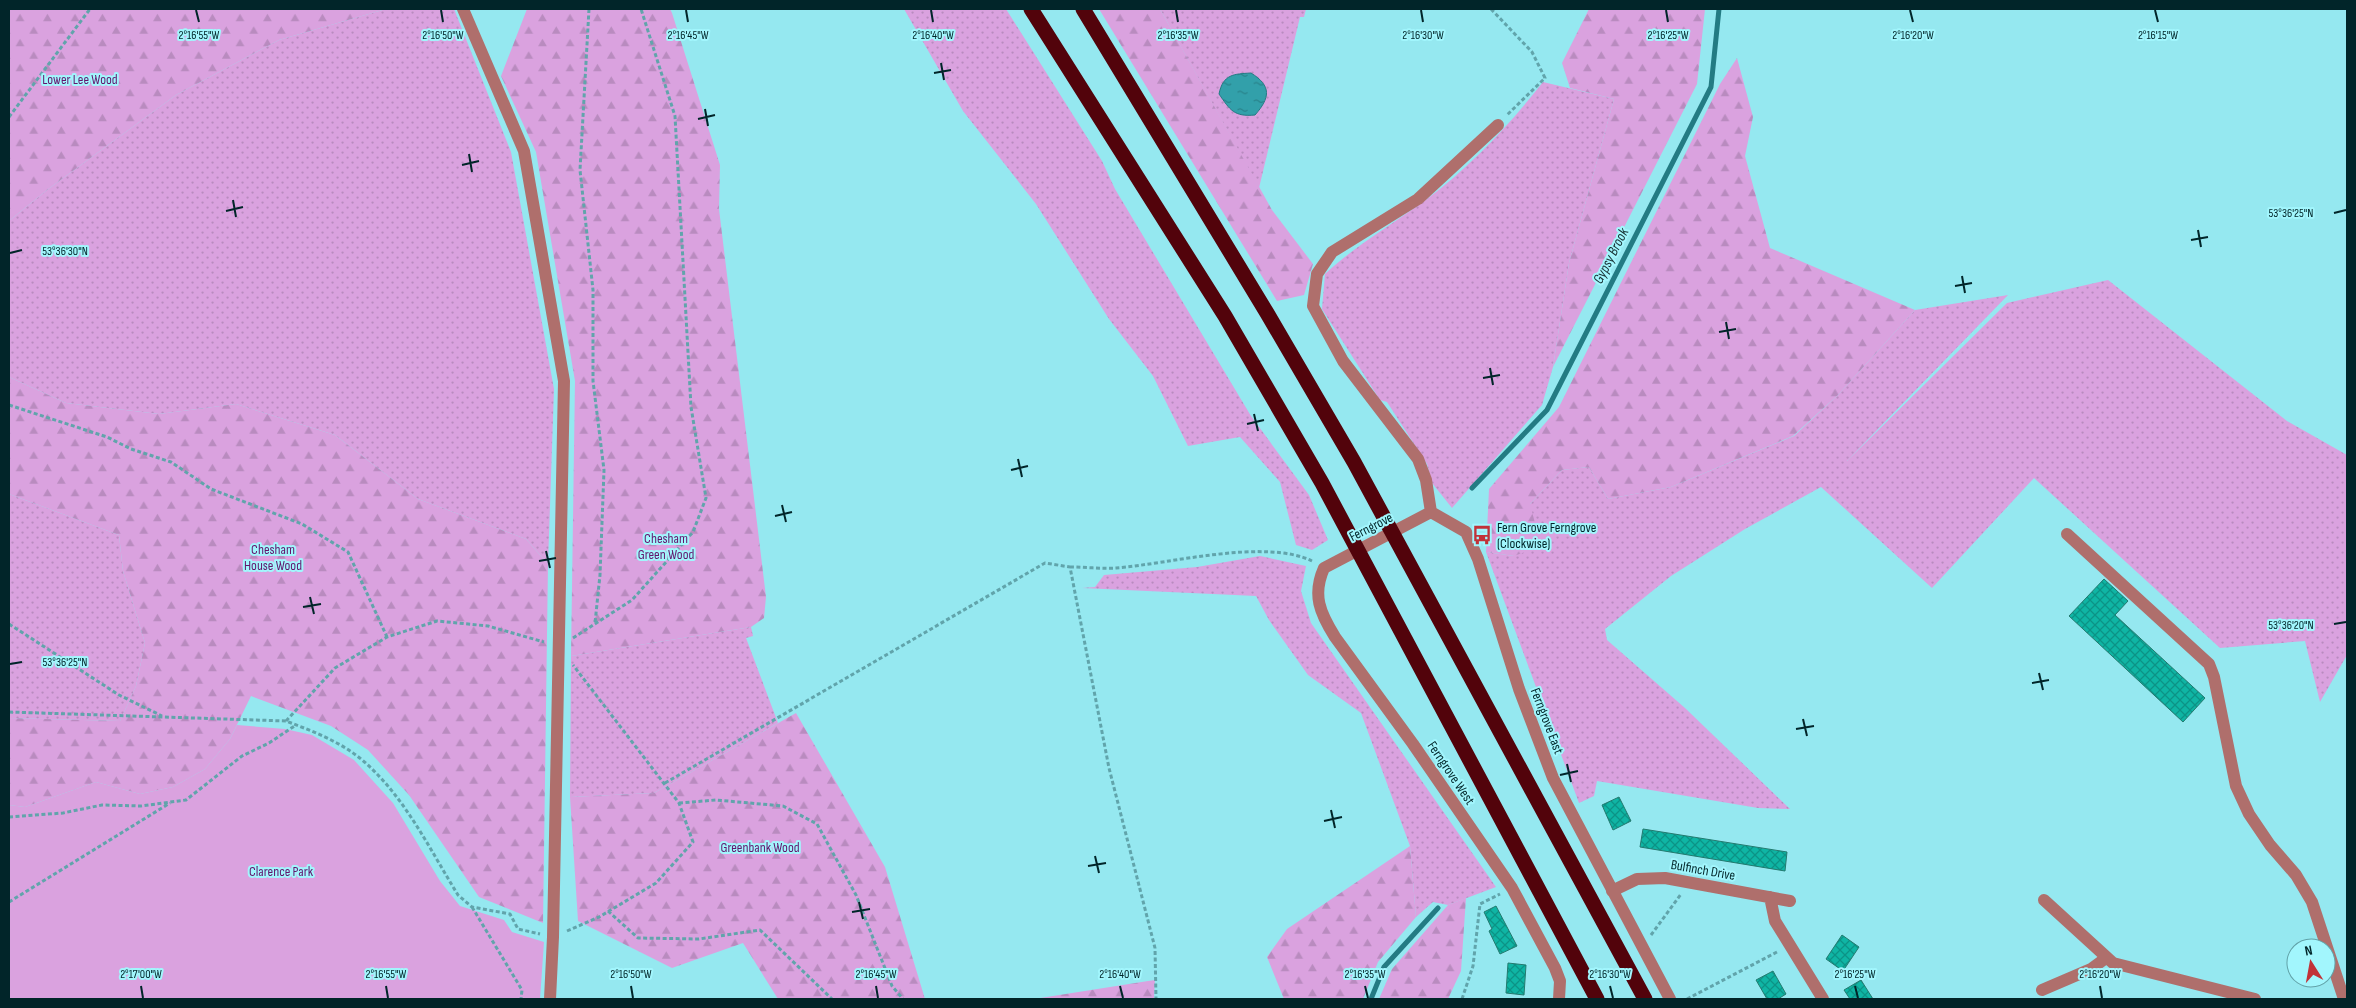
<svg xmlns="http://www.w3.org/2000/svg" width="2356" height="1008" font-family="'Sofia Sans Condensed',sans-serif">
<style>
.grass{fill:url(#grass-dots)}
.forest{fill:url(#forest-firs)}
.park{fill:#daa2df}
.water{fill:url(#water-ripples);stroke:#237b83}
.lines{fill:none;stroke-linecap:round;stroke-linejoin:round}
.stream{stroke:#237b83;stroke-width:5}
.building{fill:url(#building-cross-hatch);stroke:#237a6f}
.path{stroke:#61a4ab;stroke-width:3;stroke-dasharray:4 2.5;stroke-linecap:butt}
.minor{stroke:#af6f6c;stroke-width:12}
.highway{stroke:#52030b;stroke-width:15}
.ticks{fill:none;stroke:#012529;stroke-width:2}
.labels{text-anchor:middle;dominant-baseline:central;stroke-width:4;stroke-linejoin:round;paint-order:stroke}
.park-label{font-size:14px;fill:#62146b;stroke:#a2f6fd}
.street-label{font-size:14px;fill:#012529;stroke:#a2f6fd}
.poi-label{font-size:14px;fill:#012529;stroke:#a2f6fd;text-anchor:start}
.water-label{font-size:15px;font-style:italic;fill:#162e30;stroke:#a2f6fd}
.ticks-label{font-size:12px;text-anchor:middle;fill:#012529;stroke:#a2f6fd;stroke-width:4;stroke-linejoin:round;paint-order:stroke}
</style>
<defs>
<pattern id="grass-dots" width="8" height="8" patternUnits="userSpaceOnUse" patternTransform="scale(1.25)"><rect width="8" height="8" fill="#daa2df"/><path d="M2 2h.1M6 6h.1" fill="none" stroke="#b98bbf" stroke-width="1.8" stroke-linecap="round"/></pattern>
<pattern id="forest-firs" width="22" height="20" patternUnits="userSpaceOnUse" patternTransform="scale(1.25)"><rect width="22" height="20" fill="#daa2df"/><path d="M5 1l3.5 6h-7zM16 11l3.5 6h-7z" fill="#b98bbf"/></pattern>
<pattern id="water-ripples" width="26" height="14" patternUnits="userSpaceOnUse" patternTransform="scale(1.25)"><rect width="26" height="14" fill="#32a0aa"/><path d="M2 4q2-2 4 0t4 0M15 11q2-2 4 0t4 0" fill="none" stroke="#28828a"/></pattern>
<pattern id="building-cross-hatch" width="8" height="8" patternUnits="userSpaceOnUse" patternTransform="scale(1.25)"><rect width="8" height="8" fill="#0fb5a4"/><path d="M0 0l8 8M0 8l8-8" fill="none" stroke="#0c9386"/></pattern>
</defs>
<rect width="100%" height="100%" fill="#95e8f0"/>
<path class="grass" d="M386 9H454L511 152 554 389 548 564 526 539 418 499 335 435 236 404 159 414 66 403 9 377V221L47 190 176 95 279 40Z
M904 9H1006L1102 161 1115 189 1251 416 1309 495 1328 540 1312 550 1296 545 1280 482 1240 437 1188 446 1153 376 1109 319 1036 204 963 111Z
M1160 9H1306L1304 17H1300L1259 188Z
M1543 82 1614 99 1569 263 1553 367 1542 405 1452 508 1432 483 1427 464 1387 402 1380 400 1322 309 1325 274C1356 245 1393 224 1427 199 1471 166 1509 125 1543 82Z
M2108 280 2287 421 2347 455V655L2320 702 2305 641 2220 648 2034 478 1932 588 1821 487 1745 529 1671 576 1605 629 1607 640 1685 708 1790 809 1758 808 1597 781 1594 796 1579 803 1486 552 1514 556 1530 504 1562 470 1589 467 1608 499 1671 487 1794 436 1838 395 1915 310 2008 295 1847 461 2007 303Z
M9 494 119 535 123 571 145 643 136 686 120 721 9 718Z
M1260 556 1306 566 1301 591 1311 623 1496 887 1448 905 1433 902 1416 917 1410 846 1361 713 1308 675 1269 620 1256 596 1082 588 1095 587 1104 575 1197 567Z
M751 627 753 636 746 638 778 723 654 793 570 797 571 656Z"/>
<path class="forest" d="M9 9H386L279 40 176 95 47 190 9 221Z
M527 9H670L672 13 720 165 719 209 766 597 764 618 751 627 571 656 575 381 536 152 501 76Z
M1099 9H1160L1272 210 1313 264 1304 295 1277 301Z
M1589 9H1705L1697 84 1553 367 1569 263 1614 99 1570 88 1562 63Z
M1737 58 1753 117 1745 156 1770 248 1915 310 1838 395 1793 436 1671 487 1608 499 1589 467 1562 470 1530 504 1541 546 1514 556 1486 552 1489 489 1559 407 1720 84Z
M9 377 66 403 159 414 236 404 335 435 418 499 526 539 548 564 543 923 479 897 409 795 368 750 331 726 251 696 230 739 205 769 173 787 140 794 96 782 25 807 9 805V718L120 721 136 686 145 643 123 571 119 535 9 494Z
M796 713 885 867 925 999H778L743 943 672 968 578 921 570 797 654 793Z
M1410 846 1416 917 1378 962 1363 999H1284L1267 957 1287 929Z
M1466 898 1461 971 1448 999H1379L1392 969 1448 905Z
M1155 980 1154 999H1034L1148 981Z"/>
<path class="park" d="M237 725 285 729 312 735 354 760 393 803 440 881 460 906 504 920 512 932 544 942 540 999H9V805L25 807 96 782 140 794 173 787 205 769 230 739Z"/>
<path class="water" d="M1251 73C1272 86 1270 98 1255 115 1234 117 1230 110 1219 94 1223 74 1234 74 1251 73Z"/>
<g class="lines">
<path class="stream" d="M1472 488 1547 410 1711 87 1719 9
M1371 999 1384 967 1438 908"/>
</g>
<path class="building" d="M2104 579 2128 601 2115 615 2205 698 2183 722 2069 616Z
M1619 797 1631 821 1613 830 1602 805Z
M1643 829 1787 852 1785 871 1640 847Z
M1496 906 1517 946 1500 954 1489 931 1492 929 1484 912Z
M1842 935 1859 947 1843 971 1826 959Z
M1508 963 1526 965 1524 995 1506 993Z
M1773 971 1786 994 1778 999H1767L1756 980Z
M1861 980 1873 999H1850L1844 990Z"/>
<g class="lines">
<path class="path" d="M589 9 580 170 593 290V381L604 470 600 575 595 623
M1491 9 1532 52 1545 78 1507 115
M9 117 90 9
M9 405 107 437 131 449 171 462 211 489 302 524 348 552 387 637
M1070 567C1085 567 1101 569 1116 568 1169 564 1265 538 1312 561
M9 624 119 695 162 716
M573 638 632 600 693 532 706 498 691 407 675 116 641 9
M9 712 286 721C312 731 339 741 361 759 404 795 429 848 458 895L472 907 510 914 518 929 540 934
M286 721 335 668 387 637 437 621 488 626 544 642
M665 783 1045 563 1070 567 1109 768 1155 948 1156 999
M679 803 716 800 783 806 817 824 856 895 892 986 903 999
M9 817 63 813 102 805 141 806 186 800 242 756 269 743 296 725
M9 902 170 803
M472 907 522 990 521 999
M608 911 638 938 699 939 760 930 832 999
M567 931 599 917 656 883 693 842 679 803 573 665
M1651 935 1681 894
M1462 999 1473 966 1480 904 1500 894
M1687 999 1777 952"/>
<path class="minor" d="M463 9 524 151 564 381 553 937 550 999
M1431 512 1324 568C1312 595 1320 613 1335 637L1413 744 1512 888 1555 968 1560 981 1559 999
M1431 512 1466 532 1478 559 1519 689 1553 778 1670 999
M1431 512 1426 480 1418 459 1343 361 1313 306 1317 274 1332 252 1418 199 1498 125
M2067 534 2209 664 2214 677 2236 786 2249 814 2270 845 2296 875 2312 902 2344 999
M1612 891 1637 879 1665 878 1790 901
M1770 897 1775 921 1823 999
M2044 900 2113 963 2255 999
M2042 990 2091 969 2106 958"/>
<path class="highway" d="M1031 9 1225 316 1322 483 1597 999
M1083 9 1267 313 1354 462 1645 999"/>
</g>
<path class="ticks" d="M196 10 199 22M441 10 443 22M686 10 688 22M931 10 933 22M1176 10 1178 22M1421 10 1423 22M1666 10 1668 22M1910 10 1913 22M2155 10 2158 22M941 63 944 80M934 73 951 70M705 109 708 126M698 119 715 115M469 154 472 172M462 165 479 161M233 200 236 217M226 211 243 207M2334 213 2346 210M2198 230 2201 247M2191 240 2208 237M10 253 22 250M1962 276 1965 293M1955 286 1972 283M1726 322 1729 339M1719 332 1736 329M1490 368 1493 385M1483 378 1500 375M1254 414 1258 431M1247 424 1264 420M1018 459 1022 477M1011 470 1028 466M782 505 786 522M775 516 792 512M546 551 550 568M539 561 556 558M310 597 314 614M303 607 321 604M2334 624 2346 622M10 664 22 662M2039 673 2043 690M2032 683 2049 680M1803 719 1807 736M1796 729 1814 726M1567 764 1571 782M1560 775 1578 771M1331 810 1335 828M1324 821 1342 817M1095 856 1099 873M1088 866 1106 863M859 902 863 919M852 912 870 909M141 986 143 998M386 986 388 998M631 986 633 998M876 986 878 998M1120 986 1123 998M1365 986 1368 998M1610 986 1613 998M1855 986 1858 998M2100 986 2102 998"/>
<defs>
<symbol id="bus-bare" viewBox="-9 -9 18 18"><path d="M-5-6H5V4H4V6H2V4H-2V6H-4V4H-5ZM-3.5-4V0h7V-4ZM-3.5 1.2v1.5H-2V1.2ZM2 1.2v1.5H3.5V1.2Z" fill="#c13238" stroke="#a2f6fd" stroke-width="2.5" paint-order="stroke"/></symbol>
</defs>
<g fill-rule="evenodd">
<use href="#bus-bare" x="1468" y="521" width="28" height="28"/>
</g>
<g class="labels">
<g class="park-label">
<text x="80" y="79">Lower Lee Wood</text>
<text x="666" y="538">Chesham<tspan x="666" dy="16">Green Wood</tspan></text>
<text x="273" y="549">Chesham<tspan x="273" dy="16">House Wood</tspan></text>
<text x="760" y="847">Greenbank Wood</text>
<text x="281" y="871">Clarence Park</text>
</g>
<g class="street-label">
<text transform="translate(1371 527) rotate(-27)">Ferngrove</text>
<text transform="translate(1547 721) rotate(69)">Ferngrove East</text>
<text transform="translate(1451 773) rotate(56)">Ferngrove West</text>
<text transform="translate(1703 870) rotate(10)">Bulfinch Drive</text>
</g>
<g class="poi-label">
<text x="1497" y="527">Fern Grove Ferngrove<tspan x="1497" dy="16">(Clockwise)</tspan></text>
</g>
<g class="water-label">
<text transform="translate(1611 256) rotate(-63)">Gypsy Brook</text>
</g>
</g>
<g class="ticks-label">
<text x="2158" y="39">2°16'15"W</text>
<text x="199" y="39">2°16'55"W</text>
<text x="443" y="39">2°16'50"W</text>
<text x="688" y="39">2°16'45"W</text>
<text x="933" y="39">2°16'40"W</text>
<text x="1178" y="39">2°16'35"W</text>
<text x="1423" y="39">2°16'30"W</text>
<text x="1668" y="39">2°16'25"W</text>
<text x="1913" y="39">2°16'20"W</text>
<text x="2291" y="217">53°36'25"N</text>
<text x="65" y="255">53°36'30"N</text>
<text x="2291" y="629">53°36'20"N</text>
<text x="65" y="666">53°36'25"N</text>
<text x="141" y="978">2°17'00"W</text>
<text x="386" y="978">2°16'55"W</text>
<text x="631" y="978">2°16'50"W</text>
<text x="876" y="978">2°16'45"W</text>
<text x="1120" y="978">2°16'40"W</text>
<text x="1365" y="978">2°16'35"W</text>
<text x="1610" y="978">2°16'30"W</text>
<text x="1855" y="978">2°16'25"W</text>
<text x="2100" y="978">2°16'20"W</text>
</g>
<rect width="2356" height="1008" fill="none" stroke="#012529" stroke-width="20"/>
<g transform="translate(2311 963) rotate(349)"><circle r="24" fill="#a2f6fd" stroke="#62a2a8"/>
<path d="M0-4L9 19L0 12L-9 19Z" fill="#c13238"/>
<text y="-8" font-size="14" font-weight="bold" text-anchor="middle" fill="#012529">N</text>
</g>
</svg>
